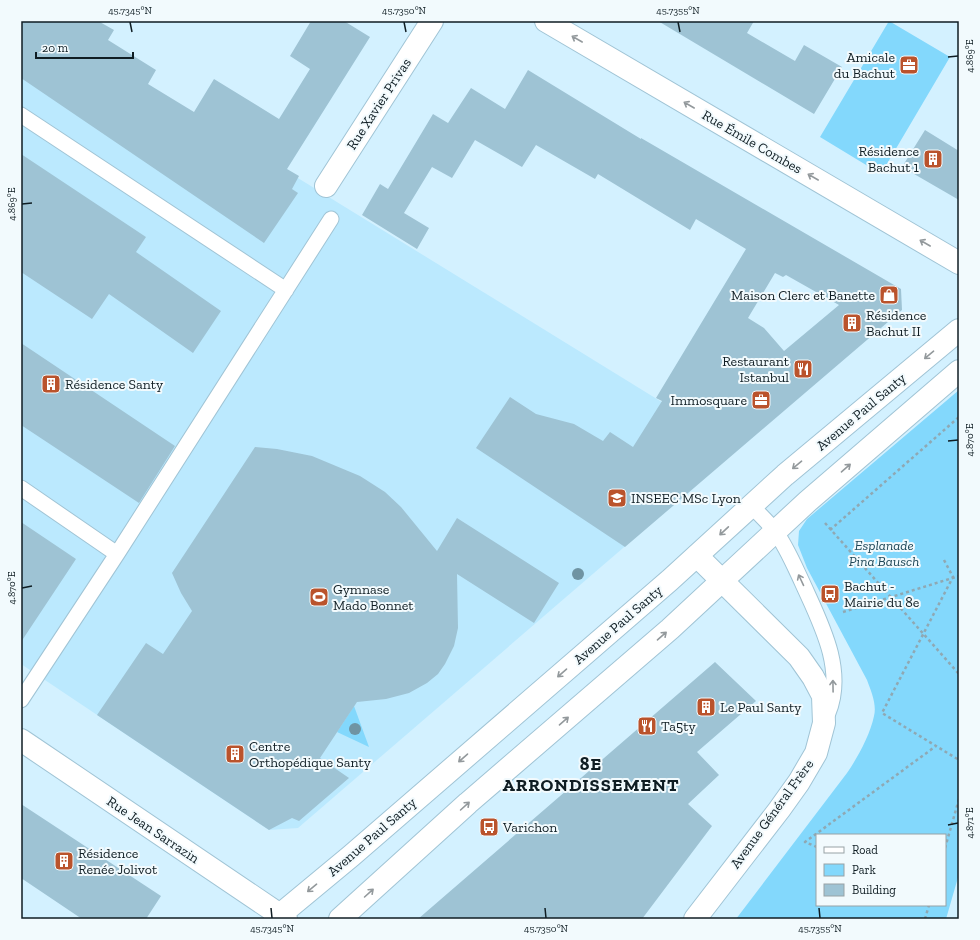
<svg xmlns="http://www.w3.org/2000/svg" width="980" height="940" font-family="'Zilla Slab',serif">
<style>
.built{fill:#bbe9fe}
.green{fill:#83d8fc;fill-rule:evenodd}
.building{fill:#9ec3d4;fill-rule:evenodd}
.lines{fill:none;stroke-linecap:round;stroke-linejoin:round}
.service-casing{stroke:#a0c4d5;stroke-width:17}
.minor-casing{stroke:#a0c4d5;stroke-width:24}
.tertiary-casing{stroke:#a0c4d5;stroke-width:24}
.secondary-casing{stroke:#a0c4d5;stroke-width:24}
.path{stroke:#8fa8b3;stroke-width:2.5;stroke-dasharray:3 3;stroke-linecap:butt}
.service{stroke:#fff;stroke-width:15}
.minor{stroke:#fff;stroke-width:22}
.tertiary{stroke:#fff;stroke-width:22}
.secondary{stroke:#fff;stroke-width:22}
.tree{fill:#6f94a3}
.oneway{stroke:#93999c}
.ticks{fill:none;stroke:#0f1d23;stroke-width:1.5}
.labels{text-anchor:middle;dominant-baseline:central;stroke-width:4;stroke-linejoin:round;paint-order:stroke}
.poi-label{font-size:14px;fill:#0f1d23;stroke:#f2fafd;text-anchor:start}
.street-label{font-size:14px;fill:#0f1d23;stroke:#f2fafd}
.park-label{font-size:14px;font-style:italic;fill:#1e4757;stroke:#f2fafd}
.district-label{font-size:18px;font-weight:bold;letter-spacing:1px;fill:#0f1d23;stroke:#f2fafd}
.neatline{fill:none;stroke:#0f1d23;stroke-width:1.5}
.ticks-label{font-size:10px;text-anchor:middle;fill:#0f1d23}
</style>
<rect width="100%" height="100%" fill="#d3f1ff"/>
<path class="built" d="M21 21H43L738 449 298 828 269 830 21 664Z"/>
<path class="green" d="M889 21 950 57 881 174 820 137Z
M959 390V874L946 919H736L847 773C858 757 870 735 874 716 877 704 871 691 867 680L807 568 798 545 799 531 807 519ZM817 835H945V905H817Z
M354 706 369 747 337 732Z"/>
<path class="building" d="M21 21H98L114 30 108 40 156 70 148 84 194 112 214 79 279 119 310 69 290 56 311 21H344L370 37 287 169 299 176 292 189 298 193 264 243 21 78Z
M658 21H754L747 33 795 61 804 45 842 67 814 114Z
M528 70 641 139V138L901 289 902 310 625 547 476 448 510 397 536 414 574 424 603 441 610 432 633 447 662 401 656 398 746 249 696 219 690 230 598 174 595 179 536 145 522 167 475 140 452 178 432 167 404 213 429 228 417 249 362 215 380 184 388 189 433 114 448 123 471 88 505 109ZM775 273 783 277 786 275 839 305 784 351 764 328 748 318Z
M925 130 959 151V200L902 167Z
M21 154 146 237 136 252 221 311 193 353 109 294 92 319 21 272Z
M21 343 175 446 139 503 21 425Z
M255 447 277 449 312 456 360 476 385 492 401 507 437 551 457 518 559 583 534 623 457 574 458 628 454 646 445 664 438 674 427 683 409 693 386 699 357 702 320 758 349 778 299 821 292 818 269 830 97 715 146 643 163 654 192 611 181 593 172 573Z
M21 522 76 559 21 642Z
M715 662 756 701 697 752 719 775 688 804 712 826 642 919H418Z
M21 804 161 896 146 919H82L21 878Z"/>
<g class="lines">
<defs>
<path id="service" d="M21 115 286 290
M21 488 117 554
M752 506C759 514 768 522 775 531 786 546 794 565 802 582 820 622 846 669 828 713
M21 700 117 554 331 219"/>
<path id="minor" d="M546 21 959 263
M326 186 432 21
M21 740 286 919"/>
<path id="tertiary" d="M695 919 779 810 799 782 816 753 824 723 823 696 813 677 799 657 697 556"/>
<path id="secondary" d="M275 919 351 856 670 580 785 475 959 330
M340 919 468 803 670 629 808 501 959 371"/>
</defs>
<use href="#service" class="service-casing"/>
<use href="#minor" class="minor-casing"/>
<use href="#tertiary" class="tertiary-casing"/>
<use href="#secondary" class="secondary-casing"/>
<path class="path" d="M825 523 959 674
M830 530 959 417
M944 560 953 577 882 713 959 760
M843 612 959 576
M817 847 805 842 936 746
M945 848 959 799
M925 919 929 905"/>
<use href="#service" class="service"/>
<use href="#minor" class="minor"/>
<use href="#tertiary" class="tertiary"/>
<use href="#secondary" class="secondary"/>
</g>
<g class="tree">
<circle cx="578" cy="574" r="6"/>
<circle cx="355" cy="729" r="6"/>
</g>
<defs><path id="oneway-shaft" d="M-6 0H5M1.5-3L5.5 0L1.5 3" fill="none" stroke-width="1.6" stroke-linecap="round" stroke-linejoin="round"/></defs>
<g class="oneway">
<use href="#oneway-shaft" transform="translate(577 39) rotate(-150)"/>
<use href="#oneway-shaft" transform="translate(689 105) rotate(-150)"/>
<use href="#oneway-shaft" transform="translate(813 177) rotate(-150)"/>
<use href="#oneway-shaft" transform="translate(925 243) rotate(-150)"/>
<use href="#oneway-shaft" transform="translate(929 355) rotate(140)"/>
<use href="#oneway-shaft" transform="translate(797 465) rotate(140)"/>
<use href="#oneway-shaft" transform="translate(846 468) rotate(-41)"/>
<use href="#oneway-shaft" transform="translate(724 531) rotate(137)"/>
<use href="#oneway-shaft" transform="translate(801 580) rotate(-115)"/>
<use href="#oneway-shaft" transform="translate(662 636) rotate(-41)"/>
<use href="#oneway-shaft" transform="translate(562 673) rotate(139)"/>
<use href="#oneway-shaft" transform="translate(833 686) rotate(-91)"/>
<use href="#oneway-shaft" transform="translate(564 721) rotate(-41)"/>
<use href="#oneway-shaft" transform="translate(463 758) rotate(139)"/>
<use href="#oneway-shaft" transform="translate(465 806) rotate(-42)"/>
<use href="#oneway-shaft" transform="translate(312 888) rotate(140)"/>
<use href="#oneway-shaft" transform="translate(369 893) rotate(-42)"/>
</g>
<path class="ticks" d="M130 22 132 32M404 22 406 32M678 22 680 32M948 57 958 56M22 204 32 203M948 441 958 440M22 588 32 586M948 825 958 823M271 908 272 918M545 908 546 918M819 908 820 918"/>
<defs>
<symbol id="office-square" viewBox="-11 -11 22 22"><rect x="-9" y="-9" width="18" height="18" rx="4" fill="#ba532c" stroke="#f2fafd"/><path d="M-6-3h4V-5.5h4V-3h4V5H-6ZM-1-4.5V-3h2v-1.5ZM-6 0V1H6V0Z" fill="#fff"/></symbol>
<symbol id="building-square" viewBox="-11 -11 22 22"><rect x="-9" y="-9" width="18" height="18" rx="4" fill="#ba532c" stroke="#f2fafd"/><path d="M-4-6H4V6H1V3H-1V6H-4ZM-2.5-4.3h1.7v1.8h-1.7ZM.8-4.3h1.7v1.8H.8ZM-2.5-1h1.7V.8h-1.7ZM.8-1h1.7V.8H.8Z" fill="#fff"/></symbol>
<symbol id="shop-square" viewBox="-11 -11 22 22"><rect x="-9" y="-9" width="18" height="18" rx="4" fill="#ba532c" stroke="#f2fafd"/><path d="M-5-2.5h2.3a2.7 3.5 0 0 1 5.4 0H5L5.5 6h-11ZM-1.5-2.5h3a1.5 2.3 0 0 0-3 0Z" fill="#fff"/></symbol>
<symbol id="restaurant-square" viewBox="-11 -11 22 22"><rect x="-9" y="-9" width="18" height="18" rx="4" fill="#ba532c" stroke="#f2fafd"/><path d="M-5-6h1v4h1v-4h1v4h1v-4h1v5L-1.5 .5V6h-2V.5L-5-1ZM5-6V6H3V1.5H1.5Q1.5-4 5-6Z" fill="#fff"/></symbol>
<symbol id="university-square" viewBox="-11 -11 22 22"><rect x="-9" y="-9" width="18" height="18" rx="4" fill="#ba532c" stroke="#f2fafd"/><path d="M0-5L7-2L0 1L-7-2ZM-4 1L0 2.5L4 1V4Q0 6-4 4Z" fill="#fff"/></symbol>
<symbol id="bus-square" viewBox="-11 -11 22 22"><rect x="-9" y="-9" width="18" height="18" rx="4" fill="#ba532c" stroke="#f2fafd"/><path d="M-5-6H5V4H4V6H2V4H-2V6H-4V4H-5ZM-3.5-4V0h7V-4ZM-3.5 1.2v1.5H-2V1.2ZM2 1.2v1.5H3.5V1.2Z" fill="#fff"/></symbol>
<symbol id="stadium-square" viewBox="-11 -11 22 22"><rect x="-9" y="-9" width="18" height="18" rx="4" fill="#ba532c" stroke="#f2fafd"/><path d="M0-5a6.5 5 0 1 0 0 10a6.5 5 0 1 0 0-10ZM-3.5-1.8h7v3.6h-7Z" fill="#fff"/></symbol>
</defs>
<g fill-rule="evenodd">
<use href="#office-square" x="898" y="54" width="22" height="22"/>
<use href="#building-square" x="922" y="148" width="22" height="22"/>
<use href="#shop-square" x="878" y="284" width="22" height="22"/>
<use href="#building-square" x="841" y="312" width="22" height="22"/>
<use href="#restaurant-square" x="792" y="358" width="22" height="22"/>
<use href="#building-square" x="40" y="373" width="22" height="22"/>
<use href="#office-square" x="750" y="389" width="22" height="22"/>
<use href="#university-square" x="606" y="487" width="22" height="22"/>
<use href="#bus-square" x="819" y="583" width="22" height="22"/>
<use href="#stadium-square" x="308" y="586" width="22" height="22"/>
<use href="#building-square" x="695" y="696" width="22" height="22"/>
<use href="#restaurant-square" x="636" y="715" width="22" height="22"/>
<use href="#building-square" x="224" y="743" width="22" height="22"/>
<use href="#bus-square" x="478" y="816" width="22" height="22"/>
<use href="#building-square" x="53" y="850" width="22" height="22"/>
</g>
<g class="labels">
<g class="poi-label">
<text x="895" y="57" text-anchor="end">Amicale<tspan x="895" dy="16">du Bachut</tspan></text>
<text x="919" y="151" text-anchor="end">Résidence<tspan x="919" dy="16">Bachut 1</tspan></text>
<text x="875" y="295" text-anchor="end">Maison Clerc et Banette</text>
<text x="866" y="315">Résidence<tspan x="866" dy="16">Bachut II</tspan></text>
<text x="789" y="361" text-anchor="end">Restaurant<tspan x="789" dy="16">Istanbul</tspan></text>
<text x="65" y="384">Résidence Santy</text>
<text x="747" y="400" text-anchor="end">Immosquare</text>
<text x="631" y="498">INSEEC MSc Lyon</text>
<text x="844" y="586">Bachut -<tspan x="844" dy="16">Mairie du 8e</tspan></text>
<text x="333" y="589">Gymnase<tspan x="333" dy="16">Mado Bonnet</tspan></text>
<text x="720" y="707">Le Paul Santy</text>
<text x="661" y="726">Ta5ty</text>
<text x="249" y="746">Centre<tspan x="249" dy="16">Orthopédique Santy</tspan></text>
<text x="503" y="827">Varichon</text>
<text x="78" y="853">Résidence<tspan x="78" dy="16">Renée Jolivot</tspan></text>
</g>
<g class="street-label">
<text transform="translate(379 104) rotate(-57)">Rue Xavier Privas</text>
<text transform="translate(752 142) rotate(30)">Rue Émile Combes</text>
<text transform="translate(861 412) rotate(-40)">Avenue Paul Santy</text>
<text transform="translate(618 625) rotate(-41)">Avenue Paul Santy</text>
<text transform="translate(772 814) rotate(-54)">Avenue Général Frère</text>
<text transform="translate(153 830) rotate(34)">Rue Jean Sarrazin</text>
<text transform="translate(372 837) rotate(-41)">Avenue Paul Santy</text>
</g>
<g class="park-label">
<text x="884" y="545">Esplanade<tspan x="884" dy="16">Pina Bausch</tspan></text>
</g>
<g class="district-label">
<text x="591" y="764">8E<tspan x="591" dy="21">ARRONDISSEMENT</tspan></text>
</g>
</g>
<rect width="980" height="940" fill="none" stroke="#f2fafd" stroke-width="44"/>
<rect x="816" y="834" width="130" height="72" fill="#f2fafd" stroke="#97a2a6"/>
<rect x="824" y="847" width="20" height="6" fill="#ffffff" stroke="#97a2a6"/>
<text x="852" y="854" font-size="12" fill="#0f1d23">Road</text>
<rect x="824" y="864" width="20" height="12" fill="#83d8fc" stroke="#97a2a6"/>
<text x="852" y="874" font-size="12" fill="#0f1d23">Park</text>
<rect x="824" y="884" width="20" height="12" fill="#9ec3d4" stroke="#97a2a6"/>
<text x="852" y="894" font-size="12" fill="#0f1d23">Building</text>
<path d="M36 52v6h97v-6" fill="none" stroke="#0f1d23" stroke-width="2"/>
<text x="42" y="52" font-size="12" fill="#0f1d23" stroke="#f2fafd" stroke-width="3" paint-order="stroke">20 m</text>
<rect x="22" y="22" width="936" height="896" class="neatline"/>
<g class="ticks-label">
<text x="130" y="14">45.7345°N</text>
<text x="404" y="14">45.7350°N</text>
<text x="678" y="14">45.7355°N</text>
<text transform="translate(969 56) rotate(-90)" y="4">4.869°E</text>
<text transform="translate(11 204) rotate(-90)" y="4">4.869°E</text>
<text transform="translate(969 440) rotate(-90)" y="4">4.870°E</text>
<text transform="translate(11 588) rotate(-90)" y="4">4.870°E</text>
<text transform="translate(969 823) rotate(-90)" y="4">4.871°E</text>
<text x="272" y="932">45.7345°N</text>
<text x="546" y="932">45.7350°N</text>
<text x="820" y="932">45.7355°N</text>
</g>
</svg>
